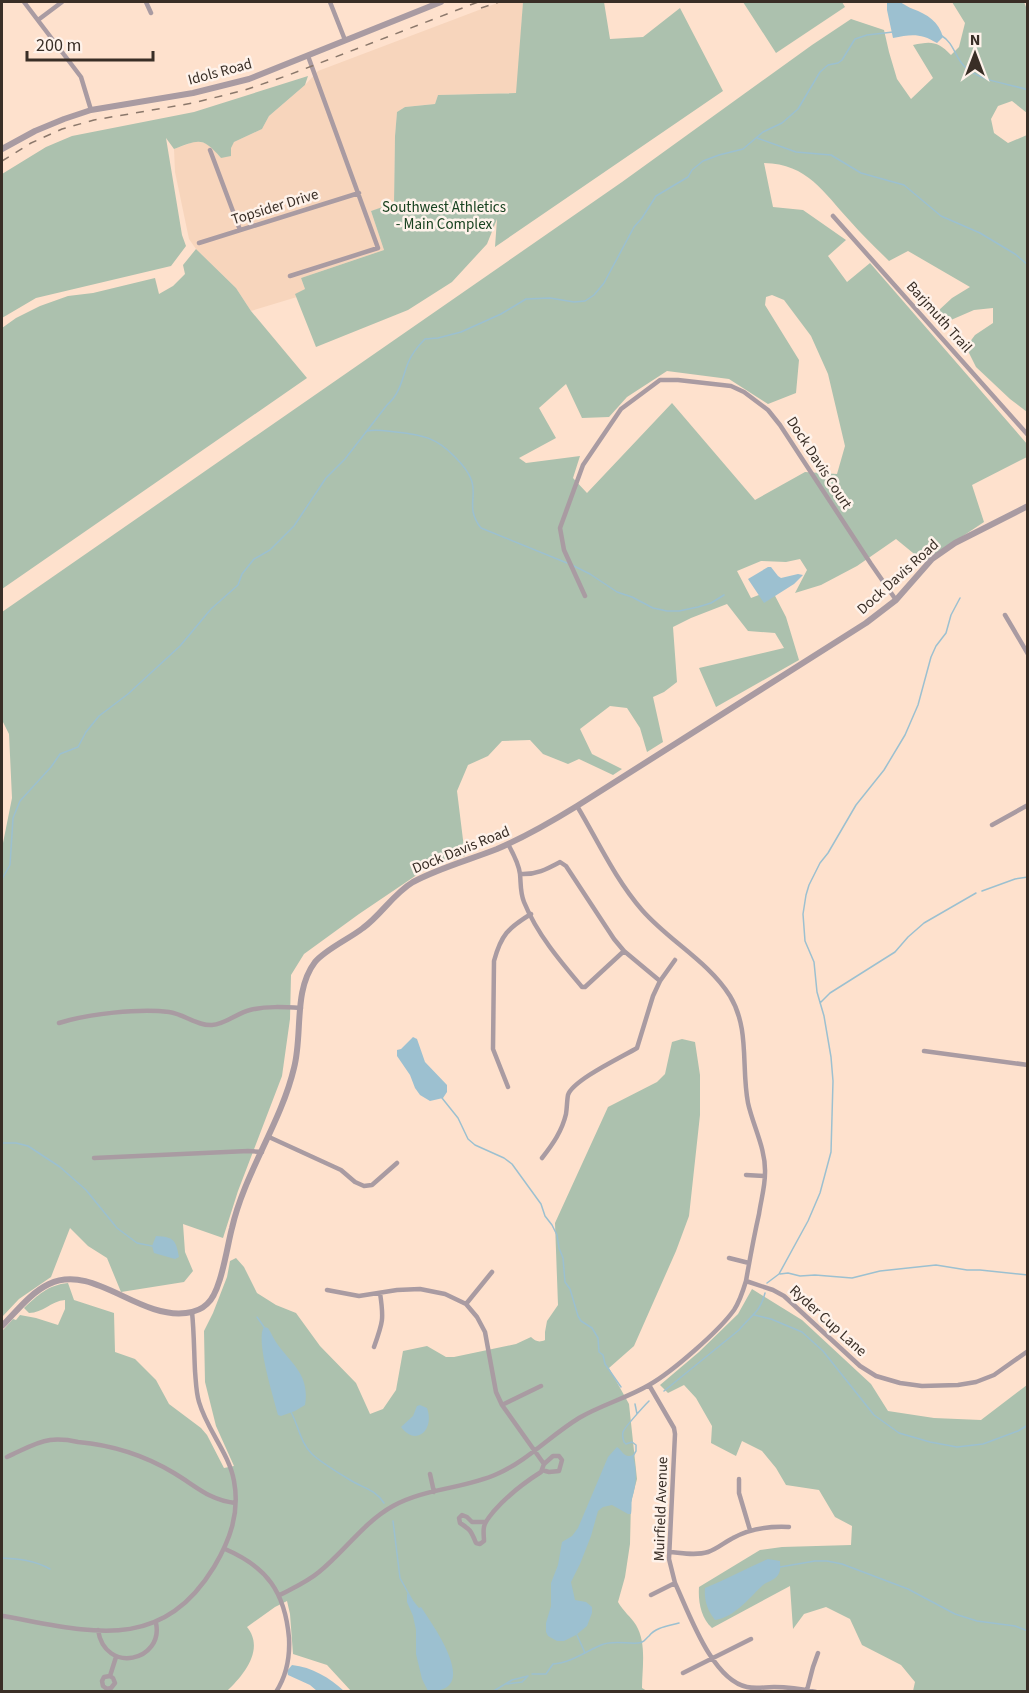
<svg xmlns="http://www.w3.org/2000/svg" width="1029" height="1693" font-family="'Source Sans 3',sans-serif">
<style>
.built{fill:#f7d5bc}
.green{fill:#acc1ae;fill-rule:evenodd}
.water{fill:#9cc0d0}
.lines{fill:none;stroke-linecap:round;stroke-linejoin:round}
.stream{stroke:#9cc0d0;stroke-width:1.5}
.minor{stroke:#a99ba2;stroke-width:4.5}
.tertiary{stroke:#a99ba2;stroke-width:6}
.rail{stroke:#8b786b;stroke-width:1.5;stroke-dasharray:8 8;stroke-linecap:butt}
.labels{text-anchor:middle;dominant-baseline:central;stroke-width:5;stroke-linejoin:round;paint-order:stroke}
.street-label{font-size:15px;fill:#392e26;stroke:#fef2ea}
.park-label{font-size:15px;fill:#17411f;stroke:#fef2ea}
</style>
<rect width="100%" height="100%" fill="#fee1cd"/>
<path class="built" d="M500 2H523L517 93 438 95 435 104 405 107 397 112 395 136 394 204 371 211 384 250 301 278 305 289 296 294 297 297 251 311 236 288 196 249 189 239 175 172 174 149 196 141 209 144 221 158 234 142 262 129 269 116 305 85 318 71Z"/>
<path class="green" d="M523 2H604L610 39 643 37 680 8 723 91 495 247 497 219 487 244 452 282 408 310 316 347 295 294 305 289 301 278 384 250 371 211 394 203 395 136 397 112 405 107 435 104 438 95 516 93Z
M743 2H842L845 7 776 53Z
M952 2H1024L1028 12 1027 113 1012 101 998 106 991 119 994 133 1008 143 1027 135V412L1010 399 976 367 966 347 975 335 993 323V308L974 310 944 323 938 311 952 298 970 287 908 251 889 261C876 248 862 235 850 221 823 192 808 164 764 163L773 207 803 210 846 240 828 256 847 282 870 263 1027 444V457L972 485 984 522 924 562 896 539 857 566 821 585 795 593 807 570 800 559 786 562 761 561 737 571 751 598 772 590 786 617 799 660 716 707 699 668 784 648 775 633 748 631 727 604 691 618 673 627 677 682 664 692 653 697 663 742 647 752 640 728 627 708 610 706 580 729 592 754 622 769 613 775 579 759 568 764 543 754 530 740 502 741 488 756 468 765 457 791 465 856 427 868 359 914 304 954 291 975 290 1019 282 1076 238 1191 223 1238 183 1224 185 1252 193 1271 184 1282 121 1292 107 1258 88 1246 70 1228 51 1277 19 1299 2 1317V848L12 798 9 734 2 720V612L622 182 812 45 851 19 884 30 889 52 897 79 911 99 933 78 913 45C931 41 938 41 951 55L959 47 965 23ZM772 295 784 300 811 336 828 374 845 446 837 474 805 472 755 500 672 403 587 493 573 478 580 456 526 463 519 458 556 438 539 408 566 384 582 418 609 417 627 397 667 371 729 379 768 404 796 393 799 360 765 305 766 297Z
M308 76 305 85 269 116 262 129 234 142 231 148V156L221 158C202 136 199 140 174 149L166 138 182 235 186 246 171 266 36 298 2 318V174L46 147 72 136 194 112Z
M196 249 236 288 251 311 307 378 2 589V328L16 318 40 306 68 296 93 293 155 278 159 294 173 286 185 274 183 265Z
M682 1039 695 1042 700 1075V1115L689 1216 676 1251 634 1346 609 1368 629 1404 637 1479 631 1502 630 1544 625 1577 618 1602C623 1611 631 1617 636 1625 647 1643 642 1669 642 1688L647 1691H351L327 1665 293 1654 290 1614 287 1601 275 1607 247 1627C265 1649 244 1675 227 1691L2 1692V1331L13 1319 16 1320 20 1315 36 1318 58 1325 65 1309V1300C51 1301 43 1313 29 1313L24 1308C38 1295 48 1285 68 1283L74 1300 114 1313 115 1352 135 1359 156 1380 169 1404 201 1428 207 1435 224 1468 234 1466 216 1426 205 1382 204 1331 213 1313 227 1277 230 1261 236 1258 244 1267 257 1293 276 1305 296 1313 320 1346 356 1383 370 1414 383 1409 396 1390 403 1351 427 1346 446 1357H454L516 1344 531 1337C535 1341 539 1343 545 1340V1332L547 1321 558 1305 555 1223 608 1107 657 1082 665 1074 672 1042Z
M752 1289 802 1320 871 1384 888 1411 934 1418 981 1420 1027 1385V1691H913L915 1682 901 1665 862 1645 850 1619 826 1607 804 1614 793 1629 790 1586 712 1628C701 1618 698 1602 699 1587L760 1550 782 1547 851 1545 852 1526 835 1517 819 1490 786 1485 776 1468 762 1451 742 1441 736 1456 711 1443 712 1426 696 1398 684 1385 668 1393 660 1385 699 1352 738 1314Z"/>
<path class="water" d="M887 2C904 0 900 4 913 9 927 14 939 22 943 37L937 43C921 33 911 34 893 38L887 10Z
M768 567H771L778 576 781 578 798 574 803 575 794 584 764 603 748 579Z
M413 1037 417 1039 425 1062 447 1085V1092L443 1098 430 1101 420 1095 415 1088 410 1075 397 1056V1050L401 1049Z
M156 1236C174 1237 176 1240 179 1257L175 1259 154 1253 152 1246Z
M264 1327 268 1328C272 1334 274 1340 278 1345 293 1365 310 1376 305 1405L295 1411 281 1416 278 1415C274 1399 255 1340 264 1327Z
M420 1405 427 1408C435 1430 416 1447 401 1427L413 1416 417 1406Z
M617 1447C623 1451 624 1459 633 1455 637 1472 637 1482 632 1499 631 1504 632 1508 631 1514H628L612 1505 603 1507 598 1511 591 1536 580 1564 571 1582 575 1600 586 1602 592 1607V1613L587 1626 576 1635 564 1641H557L548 1636 546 1632V1623L551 1606V1583L558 1565 562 1542 572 1536 578 1528 608 1457Z
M768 1559 780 1561C780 1567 781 1571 778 1575 774 1581 767 1581 762 1586 748 1599 735 1617 715 1620 707 1610 704 1600 705 1588 727 1579 747 1568 768 1559Z
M407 1593 419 1608 421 1607C432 1624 483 1693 428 1691L422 1679 416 1654V1630L413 1616 407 1602Z
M292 1665C312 1667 330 1678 344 1691H317L310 1685 288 1675 287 1671Z"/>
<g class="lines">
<path class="stream" d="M942 36C954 43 955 58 965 67 982 82 1007 83 1028 90
M757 138 796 152 831 155 861 173 904 185 941 216 980 233 1015 254 1028 265
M367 431C377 429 386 431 396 432 422 435 436 437 455 457 461 463 468 471 471 479 478 496 465 508 481 528L567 563
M572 565 590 574 617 592 632 597 653 608 667 611H679L698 607 711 603 724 595
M2 879 10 865 13 818 20 801 51 767 60 754 78 747 86 732 99 716 128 694 180 646 211 609 238 585 242 574 254 559 270 550 294 526 326 478 345 459 387 405C401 393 402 378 408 363 412 353 418 346 425 339L438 338 461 332 501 314 526 299 550 298 574 302 585 301 594 295 604 283 634 227 642 218 656 196 688 177 692 170 703 161 719 155 743 149 763 132 782 123 798 109 820 72 828 65 838 63 842 60 855 39 867 35 893 32
M982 891 1015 879 1028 877
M820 1003 830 993 895 952 908 937 924 923 976 893
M442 1098 458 1118 468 1139 475 1145 504 1158 512 1164 541 1204 545 1216 552 1225 557 1235 559 1248 563 1258 565 1282 570 1289 578 1316 581 1321 592 1328 598 1338 599 1352 603 1355 605 1364 621 1387
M2 1143H16L28 1146 60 1167 86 1190 117 1228 137 1243 152 1246
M780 1274 788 1273 800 1276 815 1275 852 1278 880 1271 936 1265 967 1270H980L1028 1275
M767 1283 779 1274 808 1221 820 1193 831 1152 833 1081 831 1057 824 1016 817 992 814 962 805 941 803 914 806 895 809 885 820 863 828 853 856 805 884 770 905 735 918 705 931 657 936 646 946 633 951 615 960 598
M754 1315 771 1319 802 1332 823 1351 874 1415 899 1433 930 1442 957 1447 983 1444 1018 1431 1028 1425
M257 1317 264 1327
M664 1391 739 1330C751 1315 760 1313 765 1293
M635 1404 637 1414
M291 1412C299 1427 300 1442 312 1454 323 1464 337 1472 350 1480 363 1488 375 1489 384 1503
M633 1456 636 1451V1445L632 1442 626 1444 624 1442C623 1438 622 1437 623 1432 624 1428 644 1406 649 1401
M393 1521 400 1578 412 1600
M2 1558C19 1559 34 1560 50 1569
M780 1567 815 1561H827L842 1564 908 1589 955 1614 977 1621 1015 1626 1028 1631
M577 1635 585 1653
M532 1674H546L553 1664C570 1663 585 1652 601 1645 612 1640 627 1644 638 1643 644 1643 645 1639 649 1636 656 1627 669 1626 679 1623
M507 1684 522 1682 527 1677
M492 1692 512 1680 528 1676"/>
<path class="minor" d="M24 2 81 77 91 110
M146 2 151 13
M330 2 345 40
M38 20 62 2
M210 150 240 230
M833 216 1028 435
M199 243 359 193
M290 276 378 248 308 56
M585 596 564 550 560 528 583 465 621 409 660 380H678L731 386 744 392 768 410 780 425 871 564 896 600
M1005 615 1028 654
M992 825 1028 805
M508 844C513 853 519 864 520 874 521 884 520 892 524 902 537 934 560 961 582 987H585L624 951
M520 874C536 875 547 869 560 862L566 866 614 939 624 951 660 981
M59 1023C87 1014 140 1008 169 1012 184 1014 197 1026 212 1025 226 1024 237 1013 250 1010 266 1006 284 1007 301 1008
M924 1051 1028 1065
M508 1087 493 1049 494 961C501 935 508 928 531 914
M269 1137 341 1170 355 1182 364 1186 372 1185 397 1163
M94 1158 248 1151 262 1152
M542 1158C553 1144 562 1131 566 1114 567 1108 567 1100 568 1095 573 1080 622 1057 637 1048L653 996 660 981 675 960
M746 1175 765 1176
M729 1258 749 1263
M746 1281 773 1290 784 1296 860 1366 876 1376 900 1383 922 1386 958 1385 976 1382 994 1375 1028 1351
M327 1290 359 1296 397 1290 420 1289 445 1294 466 1304 477 1317 485 1332 496 1392 502 1405 544 1464 541 1472C522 1484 509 1494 494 1511 490 1516 485 1521 484 1527 483 1531 484 1537 484 1541L480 1544 476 1543C471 1531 471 1530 460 1523L459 1518 462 1515 467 1517 472 1522H486
M466 1304 492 1272
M374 1347C383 1322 384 1319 380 1293
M649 1385 674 1428 675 1434 669 1559 675 1583C689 1613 712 1680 747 1687 756 1689 765 1687 774 1687 788 1687 802 1689 816 1692
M502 1405 541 1386
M7 1457C21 1451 35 1442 50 1440 59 1439 69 1440 78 1442 112 1445 144 1455 174 1473 196 1486 209 1500 235 1503
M542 1470 549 1472 559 1471 562 1460 559 1456H553L544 1464
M430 1474 434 1492
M739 1479V1493L750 1530
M225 1549C267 1567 285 1592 289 1638 290 1657 287 1675 276 1692
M670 1552C682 1553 696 1556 708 1552 717 1549 725 1542 733 1538 751 1528 769 1526 789 1527
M280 1595C293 1588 307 1582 319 1572 344 1552 364 1522 393 1506 425 1488 464 1489 497 1474 527 1461 551 1435 579 1418 601 1405 627 1398 649 1385 672 1372 719 1331 734 1310 740 1301 743 1291 746 1281 750 1258 754 1236 759 1214 761 1200 765 1187 765 1173 766 1149 753 1126 748 1103 741 1067 750 1029 730 996 708 961 669 941 642 910 615 879 598 841 577 806
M651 1595 675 1583
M3 1616C88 1631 160 1655 214 1567 230 1540 240 1513 234 1481 229 1453 207 1430 199 1402 196 1392 196 1382 195 1371 194 1351 194 1331 192 1312
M98 1630C105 1675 164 1661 156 1623
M683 1673 751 1639
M110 1676 113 1678 115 1683 111 1688 107 1689 103 1686 102 1681 104 1677 110 1676 116 1657
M807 1690 813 1667 818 1653"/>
<path class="tertiary" d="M2 149 35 131 64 119 91 110 193 93 249 79 441 2
M2 1326C16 1312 30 1293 49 1284 93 1263 138 1319 186 1313 194 1312 201 1310 207 1304 221 1293 227 1246 232 1228 244 1174 281 1123 294 1068 303 1034 293 991 315 962 326 949 349 939 363 928 381 915 393 894 413 882 439 868 469 860 497 849 525 837 551 822 577 806L866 623 896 600 932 559 955 543 1028 506"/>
<path class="rail" d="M481 8 499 2
M2 161 31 143 62 129 94 120 193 103 245 90 286 76 478 2"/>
</g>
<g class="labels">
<g class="street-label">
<text transform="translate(220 72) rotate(-15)">Idols Road</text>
<text transform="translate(275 207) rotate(-17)">Topsider Drive</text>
<text transform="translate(939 317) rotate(48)">Barjmuth Trail</text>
<text transform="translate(819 463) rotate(57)">Dock Davis Court</text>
<text transform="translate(898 577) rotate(-42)">Dock Davis Road</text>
<text transform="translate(461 850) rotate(-22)">Dock Davis Road</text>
<text transform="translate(828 1321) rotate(42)">Ryder Cup Lane</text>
<text transform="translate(661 1509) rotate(-88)">Muirfield Avenue</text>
</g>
<g class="park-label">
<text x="444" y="207">Southwest Athletics<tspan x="444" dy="17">- Main Complex</tspan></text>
</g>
</g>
<rect width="1029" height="1693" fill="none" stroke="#392e26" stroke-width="6"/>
<g transform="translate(975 54)" stroke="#fef2ea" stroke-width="4.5" paint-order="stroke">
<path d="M0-4.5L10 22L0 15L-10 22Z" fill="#392e26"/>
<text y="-9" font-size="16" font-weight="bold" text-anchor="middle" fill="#392e26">N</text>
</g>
<path d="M27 51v9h126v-9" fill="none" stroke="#392e26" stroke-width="3"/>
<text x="36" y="51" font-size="18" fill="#392e26" stroke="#fef2ea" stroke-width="4.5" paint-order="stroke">200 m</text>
</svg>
